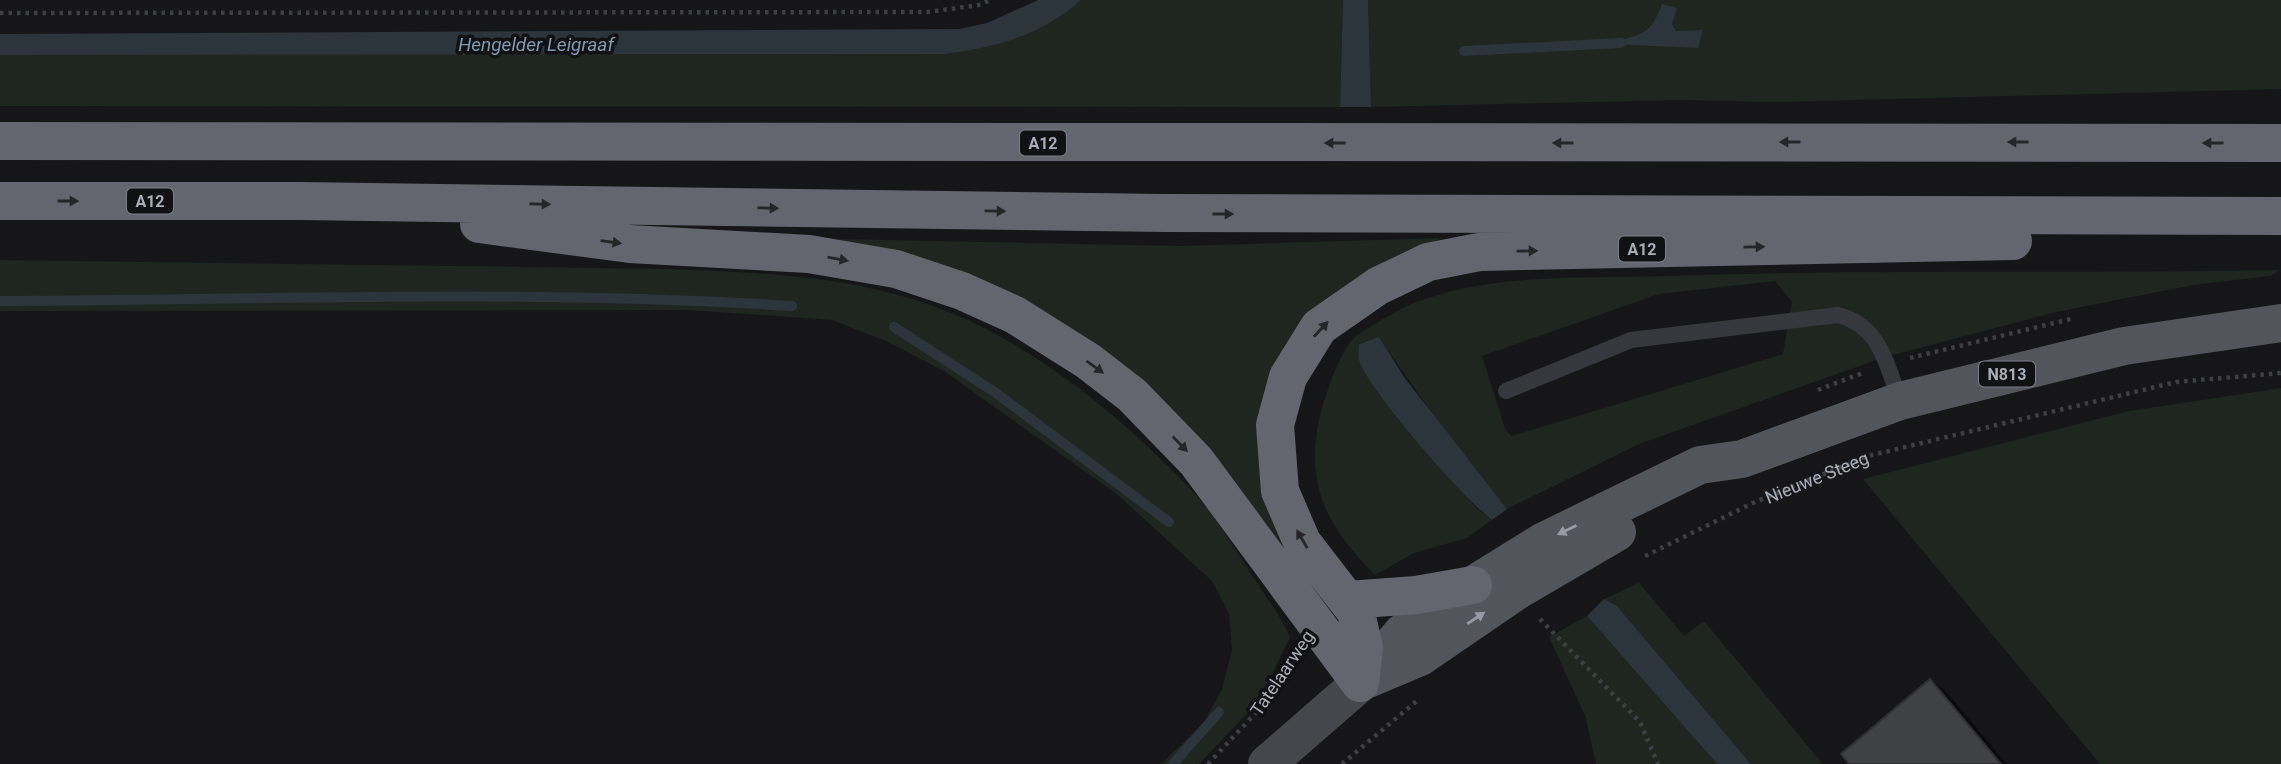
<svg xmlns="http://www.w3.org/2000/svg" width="2281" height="764" font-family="Roboto,sans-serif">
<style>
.green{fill:#1e261f;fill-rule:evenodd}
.water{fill:#2c353c}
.shadow{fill:#0007}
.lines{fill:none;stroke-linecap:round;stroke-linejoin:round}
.stream{stroke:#2c353c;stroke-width:10}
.building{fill:#404145;stroke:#303034;stroke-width:2}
.path{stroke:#3d3f44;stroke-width:4.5;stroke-dasharray:3.5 5;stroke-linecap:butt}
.lane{stroke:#37383d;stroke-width:16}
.secondary{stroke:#45474d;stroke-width:38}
.primary{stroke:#53555c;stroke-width:38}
.highway{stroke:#63666e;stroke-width:38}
.oneway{fill:#26262a}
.oneway2{fill:#979ba6}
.labels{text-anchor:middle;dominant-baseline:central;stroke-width:7;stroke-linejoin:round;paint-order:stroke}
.shield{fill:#111113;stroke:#7b7e86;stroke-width:2}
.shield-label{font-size:16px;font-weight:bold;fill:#a8adb8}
.street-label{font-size:18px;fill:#a8adb8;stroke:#111113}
.water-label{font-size:19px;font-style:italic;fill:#7f9bb3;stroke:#111113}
</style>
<rect width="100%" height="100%" fill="#161618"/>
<path class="green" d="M1081 0H1343L1340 107 0 106V55L945 54C994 47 1044 33 1081 0Z
M1368 0H2281V89L1774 102 1683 100 1371 107Z
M1442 238 1365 274 1275 373 1294 571 1209 455 908 257 836 239 1181 246Z
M0 260 671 269C749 272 826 275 902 296 1011 326 1108 404 1186 484 1212 511 1234 547 1254 578 1266 597 1281 616 1290 637L1259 701 1199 764H1161L1203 724 1222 689 1232 650 1229 614 1212 581 1118 495 944 371 886 341 832 320 689 310 0 311Z
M2281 270 2270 276 2193 285 2056 312 1885 357 1639 444 1507 509 1459 451 1379 338 1359 343V360L1476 508 1492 520 1467 538 1414 553 1375 575C1330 530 1306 489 1318 425 1323 401 1336 361 1351 341 1358 332 1396 312 1407 306 1485 272 1581 279 1664 276 1870 269 2075 274 2281 270ZM1775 281 1792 302 1783 354 1512 436 1506 431 1482 356 1659 294Z
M2281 388V764H2100L1863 479 2129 411Z
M1639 583 1684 636 1704 621 1823 764H1751L1617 606 1604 599Z
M1587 616 1717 764H1596L1586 718 1549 637Z"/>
<path class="water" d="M1038 0H1081C1042 35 997 47 945 54L0 55V34L959 29 987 23Z
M1343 0H1368L1371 107H1340Z
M1662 4 1677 8 1672 25 1676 31 1703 30 1698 48 1610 44C1641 33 1650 37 1662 4Z
M1379 337 1404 377 1507 509 1492 520C1464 499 1369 391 1359 360 1358 355 1359 348 1359 344Z
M1604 599 1617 606 1751 764H1717L1587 616Z"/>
<path class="shadow" d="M1931 681 1945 690 2007 764H1852Z"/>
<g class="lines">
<path class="stream" d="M1464 51 1621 43
M0 301C264 300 529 289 792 306
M894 327 996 393 1169 522
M1173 764 1219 712"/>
</g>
<path class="building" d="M1930 679 2001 764H1849L1841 754Z"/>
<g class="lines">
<g class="path">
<path d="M0 13 928 12 979 5 990 0"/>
<path d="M1910 358 2075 318"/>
<path d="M1818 390 1865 372"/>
<path id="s1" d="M1645 556 1755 502 1868 456 2176 382 2281 373"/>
<path d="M1540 619 1640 722 1658 764"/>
<path d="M1208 764 1265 703 1293 651"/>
<path d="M1342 764 1419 699"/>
</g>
<path class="lane" d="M1506 391 1631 340 1838 315C1880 326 1886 363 1900 401"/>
<path class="secondary" d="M1267 764 1360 683"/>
<path class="primary" d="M1368 679 1420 657 1518 590 1617 532
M1360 683 1402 633 1473 585 1544 541 1700 465 1742 459 1900 401 2124 346 2281 323"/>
<path class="highway" d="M0 141 2281 143
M0 201H300L1165 213 2281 216
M479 224 630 244 809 254 896 269 962 291 1015 315 1088 361 1132 395 1196 461 1360 683
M1348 600 1416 595 1473 585
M1360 683 1364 648 1356 612 1302 542 1280 491 1275 425 1288 377 1319 327 1378 286 1428 262 1479 252 2013 241"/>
</g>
<defs><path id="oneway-solid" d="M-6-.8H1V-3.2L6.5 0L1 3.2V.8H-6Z" transform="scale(1.75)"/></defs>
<g class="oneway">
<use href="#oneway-solid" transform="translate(1790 142) rotate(180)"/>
<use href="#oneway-solid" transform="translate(2018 142) rotate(180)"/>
<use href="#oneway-solid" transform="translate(1335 143) rotate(180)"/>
<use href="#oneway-solid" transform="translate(1563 143) rotate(180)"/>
<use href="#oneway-solid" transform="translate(2213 143) rotate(-180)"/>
<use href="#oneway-solid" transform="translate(68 201)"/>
<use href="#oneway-solid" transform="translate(540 204) rotate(1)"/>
<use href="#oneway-solid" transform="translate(768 208) rotate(1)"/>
<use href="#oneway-solid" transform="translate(995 211) rotate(1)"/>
<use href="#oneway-solid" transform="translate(1223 214)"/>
<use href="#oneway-solid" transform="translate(611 242) rotate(8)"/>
<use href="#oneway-solid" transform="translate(1754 247) rotate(-1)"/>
<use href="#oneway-solid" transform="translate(1527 251) rotate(-1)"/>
<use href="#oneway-solid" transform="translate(838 259) rotate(10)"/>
<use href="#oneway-solid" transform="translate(1321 329) rotate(-47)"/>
<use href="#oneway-solid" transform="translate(1095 367) rotate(36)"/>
<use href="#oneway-solid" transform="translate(1180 444) rotate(46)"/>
<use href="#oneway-solid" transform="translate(1302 539) rotate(-120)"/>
</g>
<g class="oneway2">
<use href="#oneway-solid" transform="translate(1567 530) rotate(154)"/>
<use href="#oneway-solid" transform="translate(1476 618) rotate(-34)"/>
</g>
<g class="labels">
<g class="shield">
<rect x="1020" y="130.5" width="46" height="25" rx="5"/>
<rect x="127" y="188.5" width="46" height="25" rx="5"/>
<rect x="1619" y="236.5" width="46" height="25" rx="5"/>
<rect x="1979" y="361.5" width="56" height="25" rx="5"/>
</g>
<g class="shield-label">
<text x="1043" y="143">A12</text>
<text x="150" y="201">A12</text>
<text x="1642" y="249">A12</text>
<text x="2007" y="374">N813</text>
</g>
<g class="street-label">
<text stroke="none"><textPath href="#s1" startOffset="189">Nieuwe Steeg</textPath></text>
<text transform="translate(1282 673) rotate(-56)">Tatelaarweg</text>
</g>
<g class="water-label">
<text x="536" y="44">Hengelder Leigraaf</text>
</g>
</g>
</svg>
